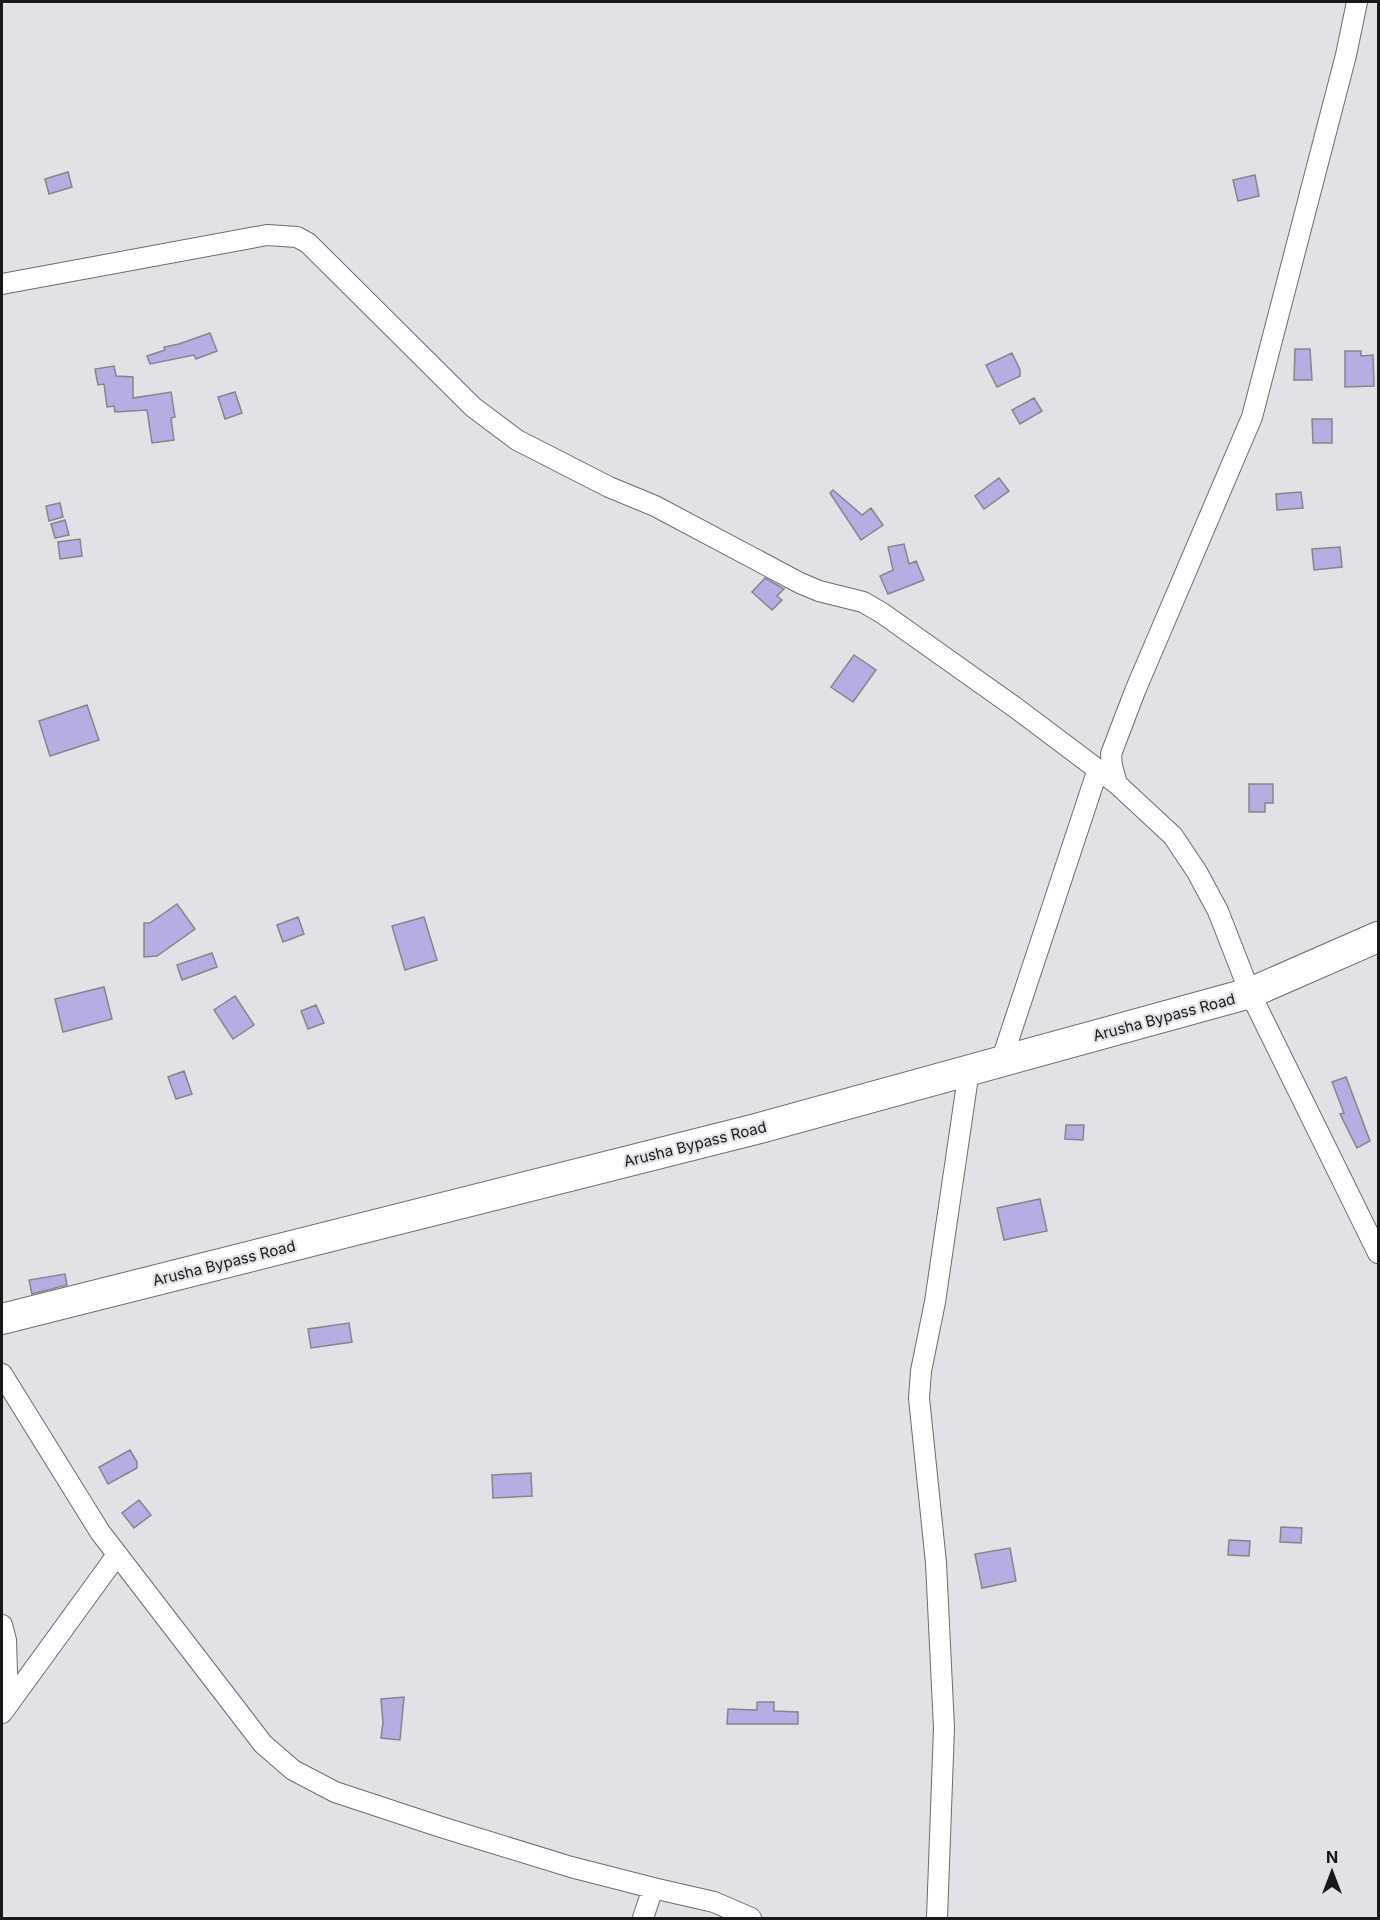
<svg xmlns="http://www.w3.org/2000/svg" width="1380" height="1920" font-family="Inter,sans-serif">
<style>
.building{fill:#b7ade3;stroke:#868589;stroke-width:1.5}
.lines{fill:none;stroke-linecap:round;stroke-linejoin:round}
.minor-casing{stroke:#6c6b6f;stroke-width:22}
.primary-casing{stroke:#6c6b6f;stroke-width:32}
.minor{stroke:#fff;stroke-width:20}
.primary{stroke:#fff;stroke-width:30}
.labels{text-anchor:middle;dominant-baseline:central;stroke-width:4.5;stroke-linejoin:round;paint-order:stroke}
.street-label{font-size:15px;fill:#181819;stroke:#e2e1e5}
</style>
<rect width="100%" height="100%" fill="#e2e1e5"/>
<path class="building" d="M68 172 72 187 49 194 45 179Z
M1255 175 1259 196 1238 201 1233 180Z
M210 333 217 351 196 359 194 355 150 364 147 356 165 350 164 347 179 344Z
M1295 349H1310L1312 380H1294Z
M1345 351H1361V356L1373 355 1374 386 1345 387Z
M1012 353 1020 370V376L997 387 986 365Z
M114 366 116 376 133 377V398L171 392 175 417 171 418 174 440 152 443 147 410 115 412 114 406 107 407 104 384 98 385 95 369Z
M235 392 242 413 225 419 218 397Z
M1034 398 1042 411 1020 424 1012 410Z
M1312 419H1332V443H1313Z
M999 478 1009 491 984 509 975 496Z
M833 490 862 515 871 508 883 525 861 540 830 493Z
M1301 492 1303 508 1277 510 1276 494Z
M60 503 63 517 49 521 46 506Z
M65 520 69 535 55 538 51 524Z
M80 539 82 556 60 559 58 542Z
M904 544 909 564 916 561 924 580 888 594 880 576 893 570 888 547Z
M1340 547 1342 567 1314 570 1312 549Z
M765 578 784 589 777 596 782 600 772 610 752 592Z
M854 655 876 670 853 702 831 687Z
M87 705 99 740 50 756 39 721Z
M1249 784H1273V803H1265V812H1249Z
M177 904 195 929 157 956 144 957V923H150Z
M298 917 304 934 283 942 277 925Z
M424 917 437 960 405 970 392 926Z
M212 953 217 967 182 980 177 965Z
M104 987 112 1019 63 1032 55 999Z
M235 996 254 1025 233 1039 214 1010Z
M316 1005 324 1023 308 1029 301 1011Z
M184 1071 192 1094 176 1099 168 1077Z
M1346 1077 1370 1141 1357 1148 1340 1114 1344 1113 1332 1082Z
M1066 1125H1084L1083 1140 1065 1139Z
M1040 1199 1047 1231 1004 1240 997 1208Z
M65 1274 67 1285 32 1294 29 1280Z
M349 1323 352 1342 311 1348 308 1329Z
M130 1450 137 1462V1468L108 1484 99 1467Z
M531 1473 532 1496 493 1498 492 1475Z
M139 1500 151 1515 134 1528 122 1513Z
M1281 1527 1302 1528 1301 1543 1280 1542Z
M1229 1540 1250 1541 1249 1556 1228 1555Z
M1010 1548 1016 1581 982 1588 975 1554Z
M404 1697 400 1740 381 1738 383 1722 381 1699Z
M757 1702H774V1711L798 1712V1724H727L728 1709 757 1710Z"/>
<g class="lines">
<defs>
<path id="minor" d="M1357 2 1346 55 1252 417 1135 691 1111 754 1112 766 1117 784 1173 836 1197 872 1218 911 1250 993 1378 1253
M2 284 267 235 297 237 308 243 473 407 517 440 609 487 655 506 800 583 819 591 863 602 882 613 1016 708 1117 784
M1001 1062 1098 769
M2 1374 100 1532 263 1744 293 1770 335 1792 441 1827 571 1867 653 1888
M2 1625 6 1640 8 1703
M2 1713 117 1555
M643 1918 653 1888 714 1902 751 1918
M937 1918 944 1728 936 1563 919 1398 921 1371 935 1302 969 1070"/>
<path id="primary" d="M2 1319 756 1129 1250 993 1378 937"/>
</defs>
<use href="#minor" class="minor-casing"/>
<use href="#primary" class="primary-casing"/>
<use href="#minor" class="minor"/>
<use href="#primary" class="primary"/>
</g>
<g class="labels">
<g class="street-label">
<text transform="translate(1164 1017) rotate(-15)">Arusha Bypass Road</text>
<text transform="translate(695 1144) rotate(-14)">Arusha Bypass Road</text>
<text transform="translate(224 1263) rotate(-14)">Arusha Bypass Road</text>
</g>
</g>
<rect width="1380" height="1920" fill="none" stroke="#181819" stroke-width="6"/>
<g transform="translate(1332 1872)" stroke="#e2e1e5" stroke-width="4.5" paint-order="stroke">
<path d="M0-4.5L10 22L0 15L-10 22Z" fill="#181819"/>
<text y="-9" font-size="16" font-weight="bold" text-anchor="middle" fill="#181819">N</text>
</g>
</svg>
